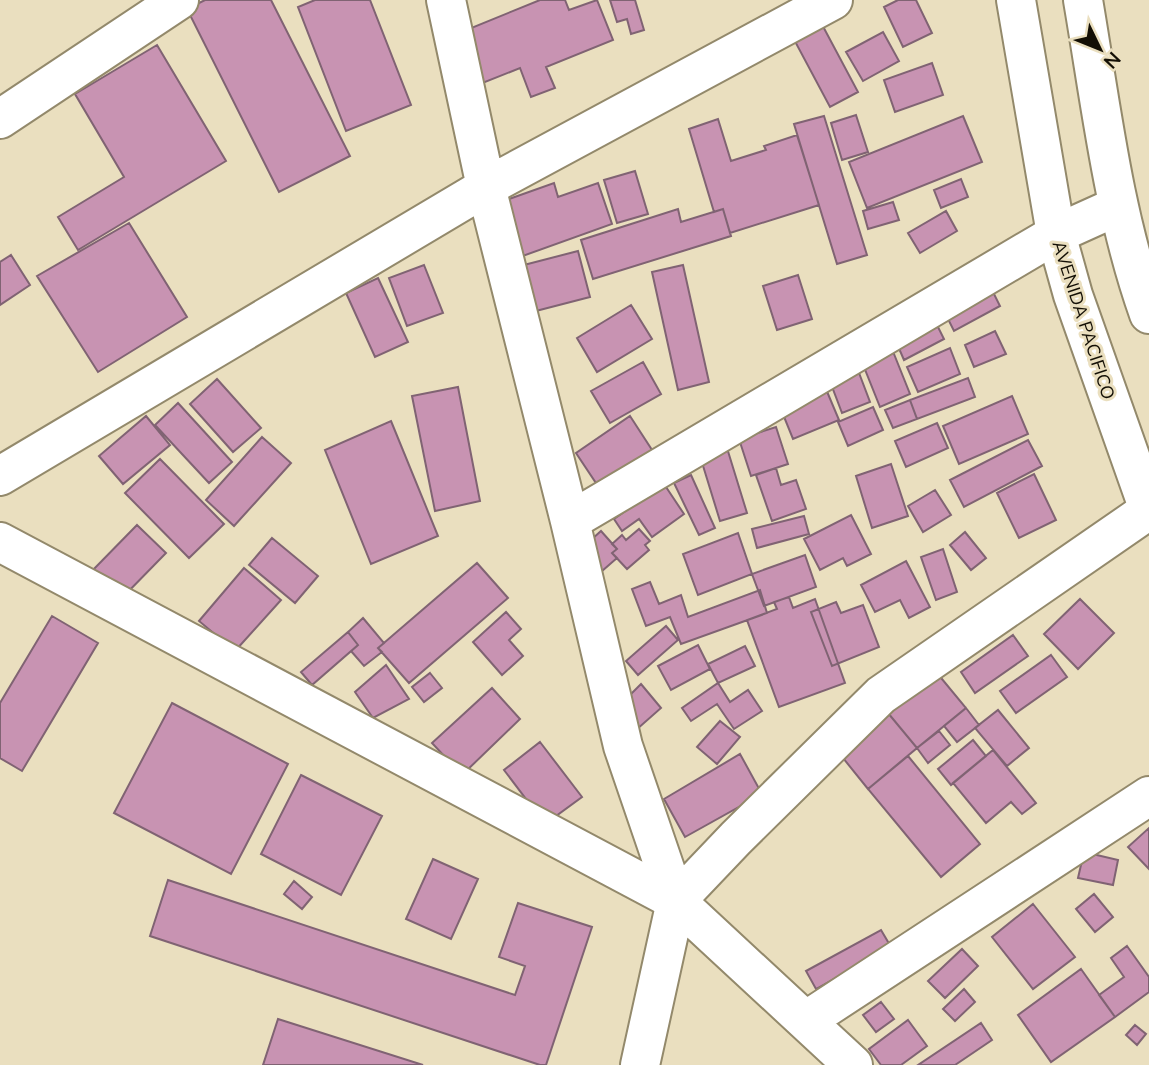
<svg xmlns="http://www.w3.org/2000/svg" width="1149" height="1065" font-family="Mulish,sans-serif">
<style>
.building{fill:#c893b2;stroke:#806373;stroke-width:2}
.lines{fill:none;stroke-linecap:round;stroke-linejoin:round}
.minor-casing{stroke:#93896b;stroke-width:42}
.secondary-casing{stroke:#93896b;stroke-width:42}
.minor{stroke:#fff;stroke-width:38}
.secondary{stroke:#fff;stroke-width:38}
.labels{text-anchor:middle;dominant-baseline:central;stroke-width:6;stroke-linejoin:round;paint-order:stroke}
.street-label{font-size:18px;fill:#130f05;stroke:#eadfbf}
</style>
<rect width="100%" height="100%" fill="#eadfbf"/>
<path class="building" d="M205 0H271L350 156 279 192 187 9Z
M315 0H370L411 105 346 131 298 7Z
M540 0H565L569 10 597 0 613 40 546 67 555 88 531 97 520 68 480 84 459 33Z
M610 0H635L644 30 631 34 627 19 617 22Z
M898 0H916L932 33 903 47 884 7Z
M818 17 858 92 830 107 790 32Z
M883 32 899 61 863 81 846 52Z
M157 45 226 161 78 250 58 217 124 177 75 94Z
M932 63 943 95 895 112 884 80Z
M856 115 868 152 842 160 831 123Z
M824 116 867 255 837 264 794 124Z
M963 116 982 162 867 208 849 162Z
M718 119 731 161 766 150 764 146 797 135 819 205 730 233 723 209 714 212 689 129Z
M635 171 648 214 617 223 604 180Z
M961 179 968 197 941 208 934 190Z
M554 183 558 197 598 183 612 224 517 258 498 203Z
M893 202 899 220 868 229 863 211Z
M678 209 681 222 723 209 731 236 593 279 581 240Z
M946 211 957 231 920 253 908 233Z
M129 223 187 317 98 372 37 276Z
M578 251 590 297 532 312 520 266Z
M11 255 30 285 0 305V262Z
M424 265 443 313 407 326 389 278Z
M683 265 709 382 678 390 652 272Z
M798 275 812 319 777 330 763 286Z
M378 278 408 342 375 357 346 293Z
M988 282 1000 306 954 331 942 307Z
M631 305 652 339 597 372 577 338Z
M933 317 944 339 904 360 894 337Z
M995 331 1006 354 974 367 965 345Z
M950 348 960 374 918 392 907 367Z
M892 349 910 394 880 407 862 362Z
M643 362 661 394 610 423 591 391Z
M856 365 870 402 842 413 828 376Z
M968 378 975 397 917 419 910 400Z
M217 379 261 428 233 452 190 404Z
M823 382 839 420 793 439 778 402Z
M458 387 480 501 435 511 412 396Z
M1012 396 1028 434 959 464 943 426Z
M910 400 917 419 893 428 885 410Z
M178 403 232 462 209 483 155 425Z
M873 407 883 430 848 446 838 422Z
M146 416 170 445 123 484 99 456Z
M630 416 654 453 600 489 576 453Z
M391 421 438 536 371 564 325 450Z
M937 423 948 448 906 467 895 441Z
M776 427 788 464 751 476 739 439Z
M262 437 291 463 234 526 206 500Z
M1028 440 1042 466 964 507 950 480Z
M727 448 747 513 720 521 700 456Z
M160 459 224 524 189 558 125 493Z
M891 464 908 516 872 528 856 476Z
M776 468 781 485 796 480 806 509 772 521 756 475Z
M1034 474 1056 520 1019 538 997 493Z
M691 475 715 528 699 535 674 483Z
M664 484 684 514 652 537 639 519 622 531 614 519Z
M935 490 951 515 923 532 908 506Z
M851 515 871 554 847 566 843 558 820 570 804 539Z
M804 516 809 534 757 548 752 529Z
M137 525 166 553 118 602 89 574Z
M639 529 650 541 645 545 649 550 627 569 612 553 617 549 612 544 622 535 626 540Z
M601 531 617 549 612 553 617 558 602 571 582 548Z
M965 532 986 558 971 570 950 545Z
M738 533 752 574 698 595 683 554Z
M272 538 318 576 295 603 249 565Z
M943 549 957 592 936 600 921 557Z
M805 555 816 587 764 606 752 574Z
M906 561 930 607 909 618 900 600 875 612 861 585Z
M477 563 508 598 409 683 378 648Z
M244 568 281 600 235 651 199 621Z
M650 582 659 604 681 595 688 617 760 590 767 613 681 644 670 617 646 626 632 589Z
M789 597 793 608 815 599 845 683 779 707 747 620 777 609 774 602Z
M1080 599 1114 633 1078 669 1044 634Z
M836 602 841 613 863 605 879 647 832 666 811 612Z
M506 612 521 629 509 640 523 656 502 675 473 642Z
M52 616 98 643 22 771 0 758V703Z
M363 618 384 643 378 648 382 652 364 666 351 651 358 645 348 632Z
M666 626 678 640 638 675 626 661Z
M348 632 358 645 312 685 301 672Z
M1013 635 1028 656 975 693 961 672Z
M698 645 710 669 671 690 658 666Z
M745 646 755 666 718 683 708 664Z
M1051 655 1067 677 1016 713 1000 691Z
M386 665 409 699 373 718 355 692Z
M430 673 442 688 424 702 412 687Z
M937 673 966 708 917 748 888 713Z
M718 683 730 702 748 690 762 711 734 729 717 704 691 721 682 708Z
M641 684 661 708 636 730 620 705Z
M492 688 520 719 462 775 432 743Z
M172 703 288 764 231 874 114 813Z
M966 708 979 725 957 742 944 726Z
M998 710 1029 748 1007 766 975 728Z
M888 713 917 748 868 789 839 753Z
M720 721 740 737 717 764 697 747Z
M939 731 950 745 928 763 917 748Z
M973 740 986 756 951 785 938 769Z
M540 742 582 797 545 824 504 770Z
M993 750 1036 803 1022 814 1011 802 986 823 953 783Z
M740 754 762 794 685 837 664 799Z
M908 756 980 844 941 877 868 789Z
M301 775 382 816 341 895 261 854Z
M1149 828V869L1128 847Z
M1084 852 1118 860 1113 885 1078 878Z
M433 859 478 879 451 939 406 919Z
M168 880 515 995 525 966 499 957 518 903 592 927 546 1065H540L150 936Z
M294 881 312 897 302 909 284 894Z
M1094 894 1113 917 1095 932 1076 909Z
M1033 904 1075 957 1033 989 992 937Z
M881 930 891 947 816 989 806 971Z
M1127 946 1149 977V992L1115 1017 1099 995 1124 977 1111 958Z
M962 949 978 966 945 998 928 981Z
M1081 969 1115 1017 1051 1062 1018 1015Z
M964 989 975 1002 955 1021 943 1009Z
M881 1002 894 1019 876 1032 863 1015Z
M278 1019 423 1065H263Z
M908 1020 927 1046 901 1065H881L869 1049Z
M981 1023 992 1040 955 1065H918Z
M1135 1025 1146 1034 1137 1045 1126 1035Z"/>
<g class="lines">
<defs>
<path id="minor" d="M446 0 486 187 570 521 623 746 676 901 640 1065
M0 119 179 0
M0 476 486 187 833 0
M570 521 1056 234 1118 206
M0 542 676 901 736 838 881 695 1149 510
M676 901 853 1065
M807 1020 1149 796"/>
<path id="secondary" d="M1016 0 1056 234 1073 295 1149 510
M1083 0C1101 105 1113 213 1149 314"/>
</defs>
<use href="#minor" class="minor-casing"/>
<use href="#secondary" class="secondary-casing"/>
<use href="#minor" class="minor"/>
<use href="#secondary" class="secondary"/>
</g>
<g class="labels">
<g class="street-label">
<text transform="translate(1084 320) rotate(72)">AVENIDA PACIFICO</text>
</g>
</g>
<g transform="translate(1100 49) rotate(133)" stroke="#eadfbf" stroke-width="5" paint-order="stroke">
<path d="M0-5L12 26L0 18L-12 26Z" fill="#130f05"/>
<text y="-10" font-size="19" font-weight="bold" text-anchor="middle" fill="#130f05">N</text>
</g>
</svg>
